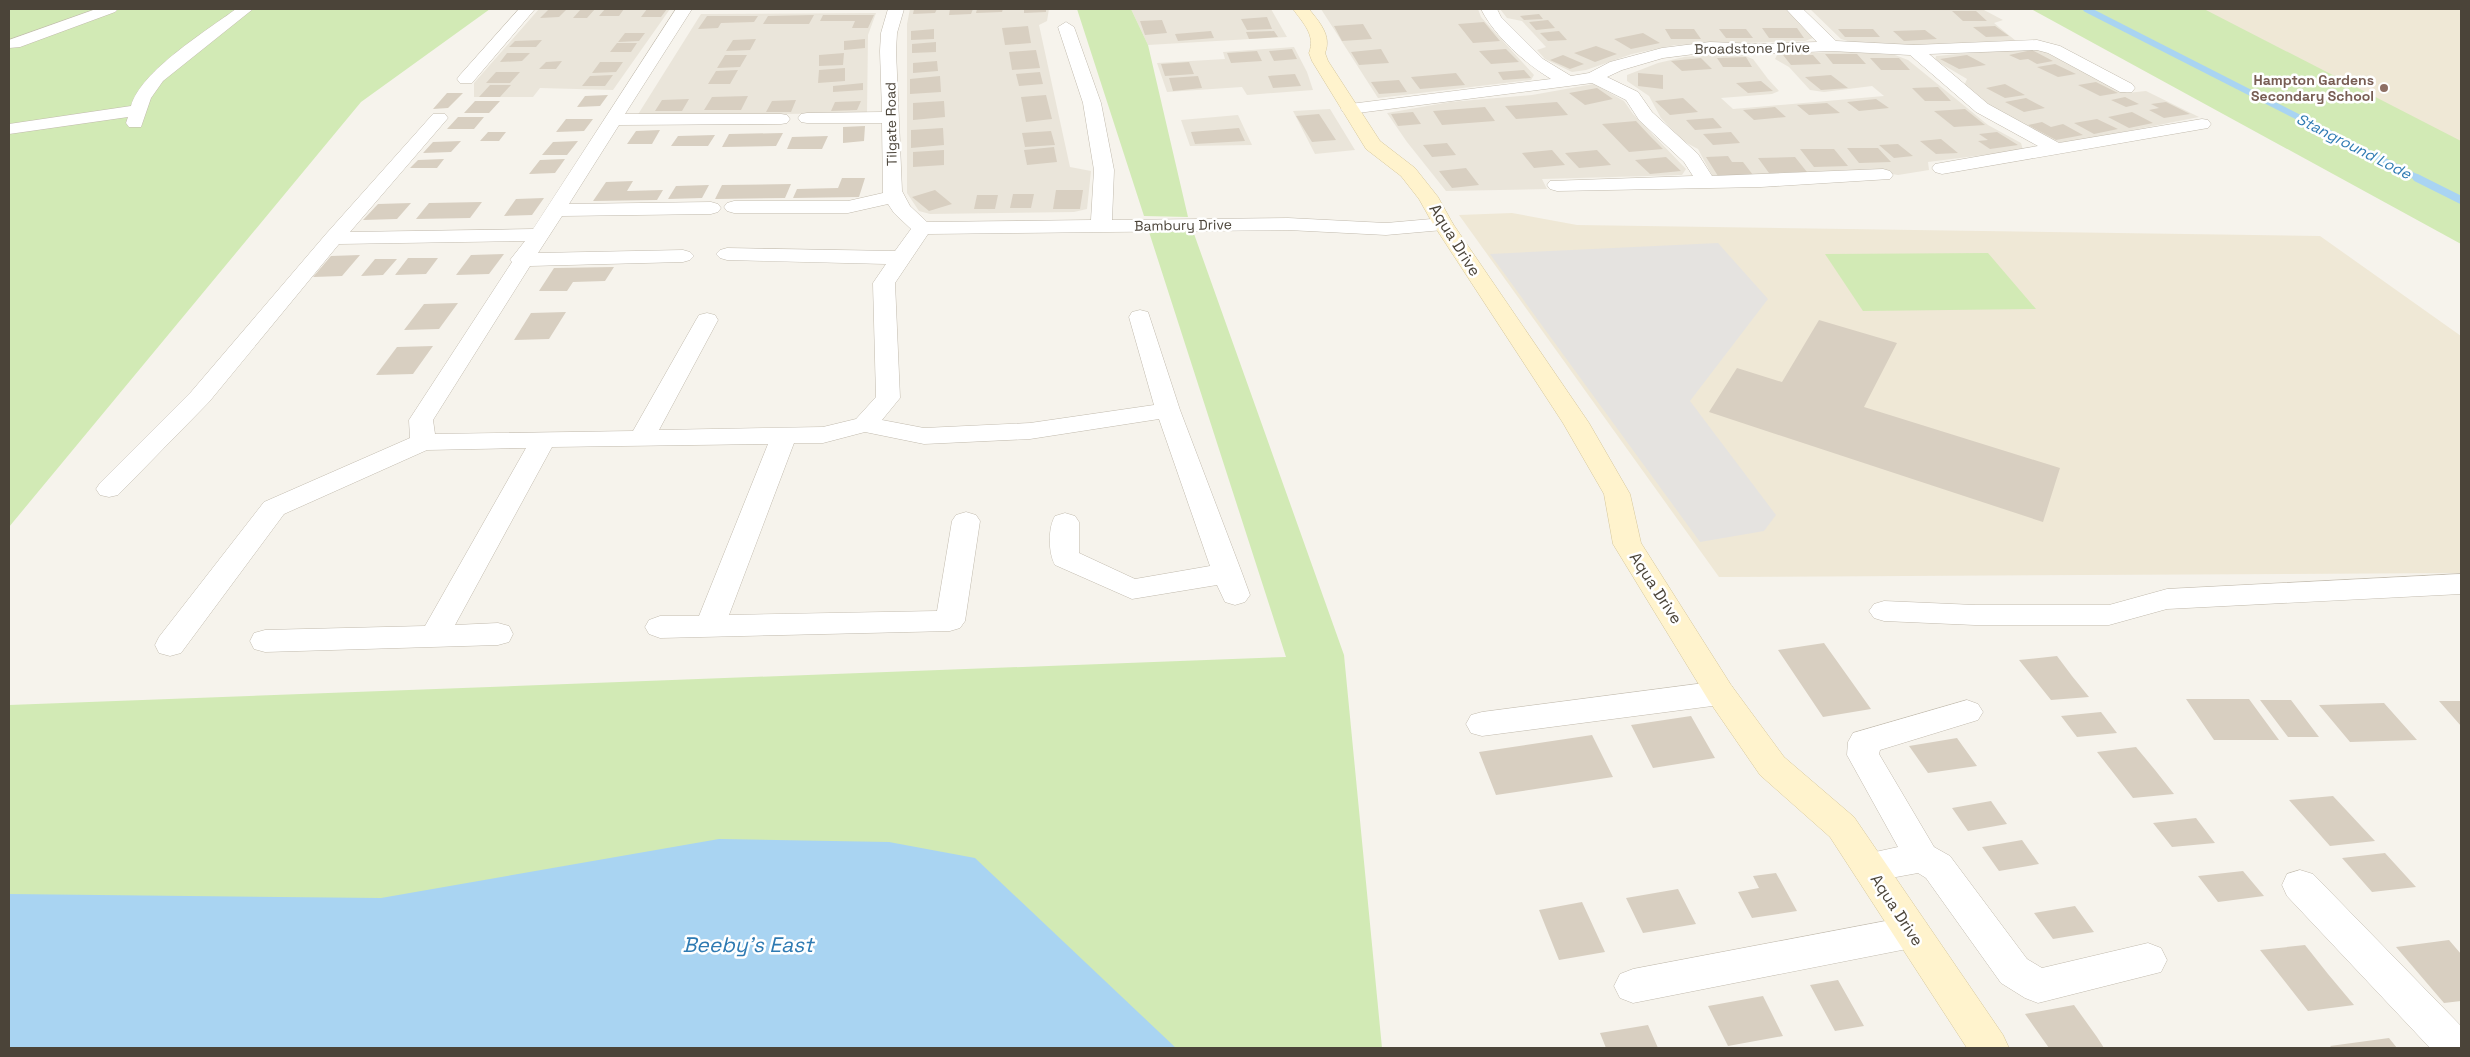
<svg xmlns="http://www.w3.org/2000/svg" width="2470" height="1057" font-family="'Space Grotesk',sans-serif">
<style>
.residential{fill:#eae5da}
.education{fill:#efe8d6}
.green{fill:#d2eab5}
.parking{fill:#e5e3e0}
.water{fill:#a9d4f2}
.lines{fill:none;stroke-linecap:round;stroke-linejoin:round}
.stream-far1{stroke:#a9d4f2;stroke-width:6}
.stream{stroke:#a9d4f2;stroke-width:8}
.building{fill:#d8cfc1}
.street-casing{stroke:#c2bbae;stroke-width:1}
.secondary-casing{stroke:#d6c79b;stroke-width:1}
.street{fill:#fff;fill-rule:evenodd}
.secondary{fill:#fff3cd;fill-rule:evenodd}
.education-dot{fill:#8d6e63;stroke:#fff;stroke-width:2}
.labels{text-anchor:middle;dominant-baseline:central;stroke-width:5;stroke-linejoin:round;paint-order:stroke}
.far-street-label{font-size:14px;fill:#4b4439;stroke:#fff}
.far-education-label{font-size:14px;font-weight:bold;fill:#785e54;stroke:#fff;text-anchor:end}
.far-water-label{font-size:15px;font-style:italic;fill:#2e7ab2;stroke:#fff}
.street-label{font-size:16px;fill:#4b4439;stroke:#fff}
.near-water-label{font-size:21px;font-style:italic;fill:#2e7ab2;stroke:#fff}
</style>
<rect width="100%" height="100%" fill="#f6f3ec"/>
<path class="residential" d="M539 9H670L613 90 540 88 533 97H474V83Z
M910 9H1049L1047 21 1039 25 1070 167 1091 171 1087 209 1074 212 930 214 919 211 907 193V24Z
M1131 9H1271L1287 37 1148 45Z
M1321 9H1478L1481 17 1534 75 1531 80 1378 98Z
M1500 9H1787L1813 38 1805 41 1675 45 1632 54 1586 70 1572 72 1545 59 1537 50 1546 47 1522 21 1507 18Z
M1810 9H1982L2003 20 1994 23 2016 41 1912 46 1857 44 1841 39Z
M876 13 868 35 867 113 637 116 701 14Z
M1294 47 1307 72 1313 90 1247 95 1242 87 1167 92 1157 63 1225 59 1223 52Z
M2029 48 2043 51 2127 93 2146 91 2199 117 2067 143 2048 140 1978 98 1964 86 1967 79 1935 60 1936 56Z
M1852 52 1895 55 1908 60 1988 125 2021 143 2023 150 1928 162 1929 170 1898 175 1880 172 1727 178 1712 175 1698 149 1683 141 1661 118 1649 96 1627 81V75L1658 63 1684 57 1715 54H1740L1753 59 1768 79 1779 91 1772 94 1721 98 1733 109 1884 96 1872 86 1824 92 1810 90 1789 67 1775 59 1778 53Z
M1594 84 1624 101 1633 114 1686 169 1682 175 1542 179 1547 189 1446 191 1407 142 1387 113 1450 102 1532 95Z
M1330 109 1355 150 1315 154 1293 111Z
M1238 115 1252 145 1190 146 1181 120Z"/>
<path class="education" d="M2154 9H2461V167Z
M1512 213 1577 225 2320 236 2461 336V573L1719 577 1459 215Z"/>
<path class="green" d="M9 9H490L361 102 9 527Z
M1077 9H1131L1148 45 1188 217 1144 216Z
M2031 9H2204L2461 141V244Z
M1193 231 1344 655 1382 1048H9V705L1286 657 1149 232Z
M1988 253 2036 309 1863 311 1825 254Z"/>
<path class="parking" d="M1718 243 1768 299 1690 401 1776 515 1764 531 1700 542 1490 254Z"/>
<path class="water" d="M719 839 889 842 975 858 1176 1048H9V894L381 898Z"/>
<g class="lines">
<path class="stream-far1" d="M2086 9 2420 179"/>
<path class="stream" d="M2417 178 2461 200"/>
</g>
<path class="building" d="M549 9H567L559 17 540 18Z
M581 9H595L587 18H573Z
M605 9H624L619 16H599Z
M647 9H667L661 17H641Z
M914 9H937L935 13 913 14Z
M950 9H973L971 14 949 15Z
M977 9H1003L1002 12 976 13Z
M1024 9H1046V12L1024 13Z
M1952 11H1976L1987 21H1963Z
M1539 14 1543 19 1524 20 1520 16Z
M814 15 809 24H763L768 16Z
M823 15H874L868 28H852L855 21H820Z
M707 16H758L754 22 721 23 718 28 698 29Z
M1267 17 1272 29 1247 30 1241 19Z
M1162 20 1167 33 1145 35 1140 21Z
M1548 20 1555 28 1536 30 1529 22Z
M1484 22 1500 41 1473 43 1458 24Z
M1363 24 1372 39 1342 41 1334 26Z
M1028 26 1031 43 1005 45 1002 28Z
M1995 26 2009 36 1986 37 1973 27Z
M1762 28H1797L1804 38H1769Z
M934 29V39L911 40V31Z
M1665 29H1694L1701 39H1671Z
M1719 29H1746L1753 38H1726Z
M1838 29H1873L1880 37H1845Z
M1925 30 1937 39 1904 41 1893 31Z
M1211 31 1214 38 1178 41 1175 34Z
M1274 31 1278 37 1249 39 1246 32Z
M1559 31 1567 40 1548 41 1540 33Z
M625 33H645L639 41 618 42Z
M1643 33 1660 43 1631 49 1614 39Z
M756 39 750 50 726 51 733 40Z
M865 39V48L844 50V41Z
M542 40 536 47H509L515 41Z
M936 42V52L912 53V44Z
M617 43H637L631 52H610Z
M1596 46 1617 54 1595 62 1574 53Z
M1292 49 1297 59 1274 61 1269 51Z
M1381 49 1389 63 1359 65 1351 52Z
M1506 49 1519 62 1491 64 1479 51Z
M1036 50 1040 68 1012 70 1009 52Z
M2032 50 2053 61 2037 64 2028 59 2020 60 2009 55Z
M1257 51 1262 61 1231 63 1227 53Z
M507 53H530L522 61 500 62Z
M844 53 843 65 819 66V55Z
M1825 54H1857L1866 64H1833Z
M725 55H747L740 67 717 68Z
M1563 55 1584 64 1570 69 1550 60Z
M1783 55H1813L1821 64 1791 65Z
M1967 55 1986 65 1959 69 1940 59Z
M1746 57 1752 67H1723L1717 58Z
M1701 58 1712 69 1682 71 1671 61Z
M1870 58H1899L1910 70H1881Z
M562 61 556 69H539L546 62Z
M937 61 938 71 913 73V63Z
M600 62H623L616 72 592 73Z
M1189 62 1194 74 1165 76 1161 64Z
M2055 64 2076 74 2058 77 2037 67Z
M845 68V81L818 83 819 70Z
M738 70 730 84H708L716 71Z
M1524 70 1531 78 1503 80 1498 72Z
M496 72H520L510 83H486Z
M1040 72 1043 84 1019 86 1016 74Z
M1456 73 1465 85 1420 89 1411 77Z
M1638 73 1663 75V89L1638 86Z
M1295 74 1301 86 1273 88 1268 76Z
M613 75 605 86H582L590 76Z
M1831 75 1848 88 1821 90 1805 77Z
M940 76 941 92 910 94V79Z
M1198 76 1202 88 1173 91 1169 78Z
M1399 80 1407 92 1379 94 1371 82Z
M1761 81 1773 91 1748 93 1736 83Z
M2096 82 2118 93 2100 96 2078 85Z
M863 83V90L833 92V86Z
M2005 84 2025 95 2005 98 1986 88Z
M490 85H511L500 97H479Z
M1938 87 1951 101H1925L1912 88Z
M1597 88 1613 99 1585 105 1569 93Z
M447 93H463L448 108 433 109Z
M608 95 600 106 577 107 585 96Z
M1046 95 1052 119 1026 122 1021 97Z
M748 96 741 110H704L712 97Z
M2125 97 2139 104 2126 107 2111 100Z
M1683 98 1698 112 1670 115 1655 101Z
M2026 98 2045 108 2024 112 2005 102Z
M689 99 682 111H655L662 100Z
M1876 99 1889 108 1859 111 1847 102Z
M796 100 791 112H766L772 101Z
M475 101H500L489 113H464Z
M861 101 857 110 831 111 835 102Z
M944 101 945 117 913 120V103Z
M1557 102 1568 115 1516 119 1505 106Z
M2166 102 2190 114 2164 118 2149 110 2159 108 2151 104Z
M1827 103 1840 113 1809 115 1797 105Z
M1485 107 1495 121 1442 125 1433 111Z
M1775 107 1786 117 1754 120 1743 110Z
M1965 109 1985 125 1954 127 1934 111Z
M1413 112 1421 124 1398 126 1391 114Z
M2132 112 2153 123 2129 128 2108 117Z
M1319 114 1336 140 1312 142 1296 116Z
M458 117H484L474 129H447Z
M1713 118 1722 128 1695 130 1686 120Z
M566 119H593L584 131 556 132Z
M2097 119 2118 129 2094 134 2074 123Z
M1636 121 1649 135 1663 149 1629 152 1602 124Z
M2042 122 2051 127 2063 124 2083 135 2056 140 2028 125Z
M865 126 864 141 843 143V127Z
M943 128 944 145 911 148V130Z
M1239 128 1245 141 1195 144 1191 132Z
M660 130 652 144H627L636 131Z
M1051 131 1055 145 1025 147 1022 133Z
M488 132H506L499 141H480Z
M1731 132 1740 143 1713 145 1703 134Z
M1997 132 2018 145 1990 149 1978 141 1988 140 1979 134Z
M783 133 776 146 722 147 729 134Z
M715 135 708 146H671L678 136Z
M828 136 822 149H787L792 137Z
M1941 139 1958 153 1936 154 1920 141Z
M461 141 451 152 423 153 433 142Z
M578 141 567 155H542L553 142Z
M1447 143 1456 155 1432 157 1423 145Z
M1898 144 1913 156 1894 158 1879 145Z
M1054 147 1057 162 1027 165 1024 150Z
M1847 148H1878L1891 162 1859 163Z
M1800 149H1834L1848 166 1814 167Z
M944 150V165L913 167V152Z
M1552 150 1565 165 1534 168 1522 153Z
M1597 150 1611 165 1579 168 1565 153Z
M1728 156 1732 162H1743L1753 175 1718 176 1706 157Z
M1666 157 1681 171 1650 174 1635 160Z
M1795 157 1807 172 1769 173 1758 158Z
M444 159 437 168H410L418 160Z
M565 159 555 173 529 174 540 160Z
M1466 168 1479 185 1452 188 1439 171Z
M842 178H865L859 197 793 198 797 189 838 188Z
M633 181 627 191 663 190 657 200 593 201 606 182Z
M791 184 785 198 715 199 722 185Z
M709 185 702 198 668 199 676 186Z
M935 190 952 204 929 211 912 197Z
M1056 190H1083L1080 209H1053Z
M1013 194H1034L1031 208H1010Z
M977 195H998L995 209H974Z
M544 198 532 215 504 216 516 199Z
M482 202 470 218 416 219 429 203Z
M411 203 397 219 363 220 378 204Z
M504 254 489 274 456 275 471 255Z
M360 255 342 276 313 277 331 256Z
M408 258H438L426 274 395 275Z
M375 259H397L383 275 361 276Z
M614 267 605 281 573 282 567 291H539L554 268Z
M458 303 439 329 404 330 424 304Z
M566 312 549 339 514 340 531 313Z
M1819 320 1897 343 1864 407 2060 468 2043 522 1709 412 1737 368 1782 382Z
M433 346 413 374 376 375 397 347Z
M1824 643 1839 664 1871 709 1823 717 1778 650Z
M2057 656 2072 676 2089 697 2051 700 2019 660Z
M2186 699H2249L2279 740H2214Z
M2260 700H2291L2319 737H2288Z
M2439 701H2461V726Z
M2384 703 2417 740 2350 742 2319 705Z
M2101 712 2117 733 2077 737 2061 716Z
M1691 716 1715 758 1653 768 1631 725Z
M1592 735 1613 777 1496 795 1479 752Z
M1957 738 1977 766 1928 773 1909 746Z
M2136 747 2155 770 2174 794 2133 798 2097 752Z
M2333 796 2375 841 2330 846 2289 800Z
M1991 801 2007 824 1968 831 1952 808Z
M2196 818 2215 843 2172 847 2153 823Z
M2022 840 2039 864 1999 871 1982 847Z
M2385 853 2416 887 2372 892 2342 858Z
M2243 871 2264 896 2218 902 2198 876Z
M1776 873 1797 911 1752 918 1738 892 1759 888 1753 876Z
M1678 889 1696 924 1643 933 1626 898Z
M1582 902 1605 952 1559 960 1539 910Z
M2075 906 2094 932 2053 939 2034 913Z
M2449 940 2461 954V1001L2444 1003 2396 947Z
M2305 945 2328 974 2354 1005 2308 1011 2260 950Z
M1838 980 1864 1026 1835 1031 1810 985Z
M1763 996 1783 1036 1728 1046 1708 1006Z
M2074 1005 2097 1037 2104 1048H2049L2025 1014Z
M1648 1025 1658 1048H1606L1600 1033Z
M2389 1038 2397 1048H2332L2330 1046Z"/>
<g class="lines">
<defs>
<path id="street" d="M96 9H118L115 12 20 47 9 48V40Z
M236 9H253L163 81 151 98 141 127H129L126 123 128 117 9 134V124L131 106C141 71 206 31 236 9Z
M519 9H535L472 83H460L457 79 460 75Z
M676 9H692L625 114H781L787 115 790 119 787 123 781 124 619 125 569 204 711 202 718 204 721 208 718 212 711 214 562 216 538 253 683 250 690 252 694 256 690 260 683 262 530 266 433 420 435 434 633 431 696 320 699 315 707 313 715 315 718 320 659 430 823 427 856 419 876 397 873 283 886 264 727 260 720 258 716 254 720 250 727 248 895 251 911 229 894 213 888 204 848 213H734L727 211 724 207 727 203 734 201H848L883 193 882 123H807L801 122 798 118 801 114 807 113 882 112 880 51 881 33 888 9H904L897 33 896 51 902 191 910 206 927 222 1091 220 1094 170 1083 103 1058 27 1066 22 1074 27 1101 103 1114 170 1112 220 1288 218 1386 223 1443 218 1450 220 1453 224 1450 228 1443 230 1386 235 1288 230 928 234 895 283 900 398 882 420 924 428 1030 423 1154 405 1129 317 1132 312 1140 310 1148 312 1180 410 1242 573 1250 595 1245 602 1235 605 1225 602 1217 585 1132 599 1055 565C1048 553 1048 527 1055 516L1065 513 1075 516 1079 522V553L1135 579 1210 566 1159 419 1030 439 924 444 865 432 823 443H794L729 615 937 611 952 521 956 515 966 512 976 515 980 521 965 621 960 628 950 631 660 638 649 634 645 627 649 620 660 616H699L768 444 552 447 455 625 498 623 509 626 513 634 509 642 498 645 265 652 254 649 250 641 254 633 265 630 425 626 526 448 427 450 284 514 181 653 170 656 159 653 155 645 159 637 264 502 410 438 409 420 512 262 510 260 525 241 339 244 209 402 118 495 109 497 100 495 96 489 100 483 191 392 326 234 433 114H445L448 118 350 232 533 229Z
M1481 9H1497L1501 17 1543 59 1571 76 1589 73 1610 62 1662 48 1710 42 1757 44 1817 42 1786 9H1803L1836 41 1914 45 2037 40 2060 46 2132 84 2135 88 2132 92H2120L2048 53 2037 50 1929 54 1988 104 2059 143 2202 119 2208 120 2211 124 2208 128 2202 129 1942 174 1935 172 1932 168 1935 164 2038 146 1976 112 1910 55 1831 51 1757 54 1710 52 1663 58 1622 70 1607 77 1638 92 1652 112 1698 154 1712 176 1883 169 1890 171 1893 175 1890 179 1761 187 1557 191 1550 189 1547 185 1550 181 1693 176 1684 162 1639 120 1626 100 1592 83 1350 114 1344 113 1341 109 1344 105 1350 104 1551 79C1525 63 1495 37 1481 9Z
M2461 574V594L2167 609 2109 625H1975L1884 621 1874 618 1869 611 1874 604 1884 601 1975 605H2109L2167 589Z
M1720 681 1731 685 1736 693 1731 701 1720 705 1482 736 1471 733 1466 724 1471 715 1482 712Z
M1967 700 1978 704 1983 712 1978 720 1880 750 1879 754 1934 847 1950 856 2027 959 2042 968 2148 943 2161 948 2167 960 2161 972 2038 1003 2025 998 2001 983 1926 878 1918 873 1869 882 1857 878 1851 867 1857 856 1898 847 1847 755 1848 742 1853 733Z
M2300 870 2313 874 2461 1026V1048H2430L2287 896 2282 885 2287 874Z
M1912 916 1925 921 1930 932 1925 943 1912 948 1633 1003 1620 998 1614 986 1620 974 1633 969Z"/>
<path id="secondary" d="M1293 9H1309C1319 22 1332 35 1325 53L1328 61 1380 141 1415 168 1438 197 1453 224 1589 423 1630 494 1641 543 1731 685 1784 757 1854 817 2003 1035 2009 1048H1967L1830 837 1760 775 1709 701 1613 544 1604 494 1563 423 1433 224 1419 199 1401 176 1366 149 1312 61 1309 53C1316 35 1303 23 1293 9Z"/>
</defs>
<use href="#street" class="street-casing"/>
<use href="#secondary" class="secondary-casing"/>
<use href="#street" class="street"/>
<use href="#secondary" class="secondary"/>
</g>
<circle class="education-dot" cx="2384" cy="88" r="5"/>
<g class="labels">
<g class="far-street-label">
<text transform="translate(1752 48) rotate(-1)">Broadstone Drive</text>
<text transform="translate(891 124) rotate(-91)">Tilgate Road</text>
<text transform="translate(1183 225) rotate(-1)">Bambury Drive</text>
</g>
<g class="far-education-label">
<text x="2374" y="80">Hampton Gardens<tspan x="2374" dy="16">Secondary School</tspan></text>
</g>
<g class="far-water-label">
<text transform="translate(2354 146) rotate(27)">Stanground Lode</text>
</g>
<g class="street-label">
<text transform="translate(1455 240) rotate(58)">Aqua Drive</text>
<text transform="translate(1656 588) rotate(57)">Aqua Drive</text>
<text transform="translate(1897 910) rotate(57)">Aqua Drive</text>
</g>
<g class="near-water-label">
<text x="748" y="944">Beeby's East</text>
</g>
</g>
<rect width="2470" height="1057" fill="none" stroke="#4b4439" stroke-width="20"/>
</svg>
